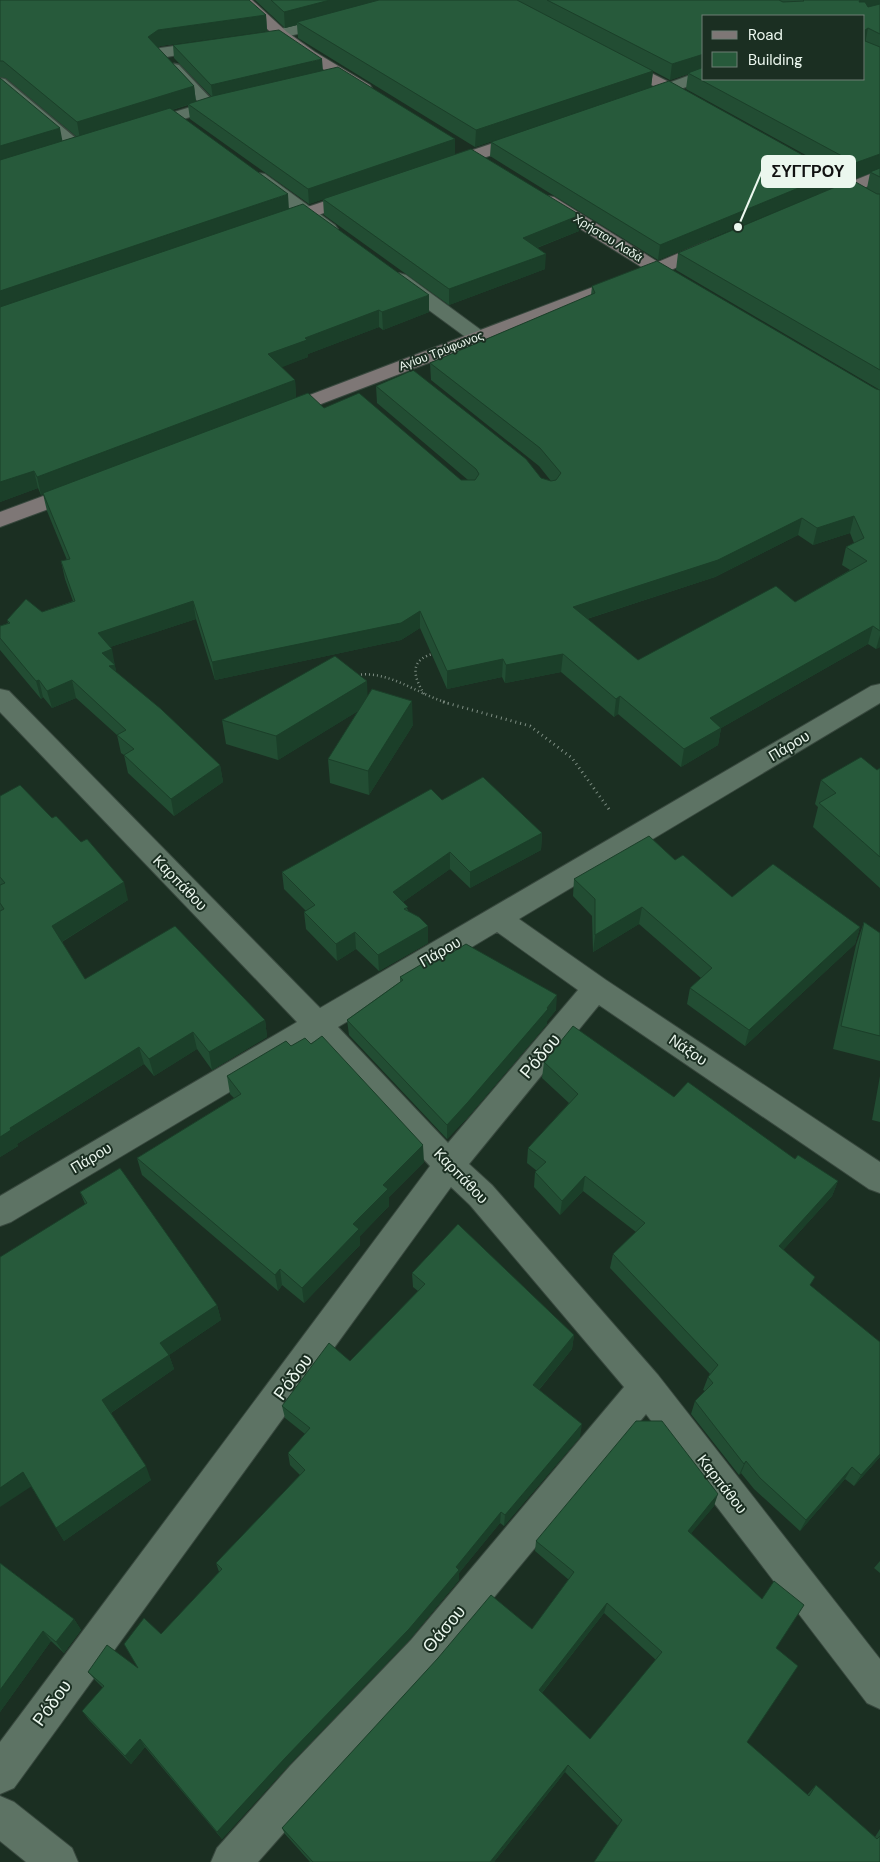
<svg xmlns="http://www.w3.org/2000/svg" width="880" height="1862" font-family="'DM Sans',sans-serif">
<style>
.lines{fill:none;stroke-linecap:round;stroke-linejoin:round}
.lane-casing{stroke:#38483e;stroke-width:3}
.street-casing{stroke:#38483e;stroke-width:2}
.secondary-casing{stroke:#38483e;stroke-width:2}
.path-far1{stroke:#7d8d82;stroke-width:2.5;stroke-dasharray:1 3;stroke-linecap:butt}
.path{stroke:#7d8d82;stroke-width:3;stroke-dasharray:1 4;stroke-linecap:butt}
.lane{fill:#5d7364;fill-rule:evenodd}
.street{fill:#5d7364;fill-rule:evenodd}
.secondary{fill:#7e7776;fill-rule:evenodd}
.wall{fill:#224d33;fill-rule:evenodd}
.shaded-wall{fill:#1b3f29}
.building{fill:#275a3b;stroke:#1b3f29;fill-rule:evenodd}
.labels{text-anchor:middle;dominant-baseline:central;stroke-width:4;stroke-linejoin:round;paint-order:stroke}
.far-street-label{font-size:12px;fill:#ebf7ee;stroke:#1b2f22}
.street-label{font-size:15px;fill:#ebf7ee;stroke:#1b2f22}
.near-street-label{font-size:18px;fill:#ebf7ee;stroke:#1b2f22}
.leader{fill:none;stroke:#ebf7ee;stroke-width:2}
.callout-dot{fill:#ebf7ee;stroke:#1b2f22;stroke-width:2}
.callout{fill:#ebf7ee;stroke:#ebf7ee;stroke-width:2}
.callout-label{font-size:16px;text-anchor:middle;font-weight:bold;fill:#111}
</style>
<rect width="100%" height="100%" fill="#1b2f22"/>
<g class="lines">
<defs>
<path id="lane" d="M174 64 179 65 214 102 216 105 214 108H204L169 71 168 68Z
M0 78 5 79 84 145 86 148 84 151H74L0 89Z"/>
<path id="street" d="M333 16 338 18 341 21 338 24 253 45 248 43 245 40 248 37Z
M210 41 215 43 218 46 215 49 160 58 155 56 152 53 155 50 160 48Z
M704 70V79H709L669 93 663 91 661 88 663 85Z
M226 96 232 98 234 101 232 104 145 131 139 129 137 126 139 123Z
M800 156 880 198V210L874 209 794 165 792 161 794 157Z
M259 173 265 174 335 225 338 229 335 233 329 234 323 233 253 182 250 178 253 174Z
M399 273 406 275 485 333 488 337 485 341 478 343 471 341 392 283 390 279 392 275Z
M880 684V703L519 919 606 980 880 1162V1193L869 1189 599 1005 469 1164 492 1185 658 1375 880 1659V1709L867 1703 646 1414 437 1666 318 1794 258 1862H211L217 1848 290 1766 411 1640 624 1387 470 1205 451 1187 14 1788 0 1794V1742L430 1166 315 1041 11 1222 0 1226V1196L297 1022 0 712V689L9 691 320 1008 871 686ZM497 932 578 990 448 1143 338 1027Z
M0 1796 14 1802 72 1848 78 1862H26L0 1841Z"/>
<path id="secondary" d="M236 0H252L287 32 315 52 370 85 372 88 370 91H358L305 58 277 38Z
M619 57 675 85 677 88 675 91H663L613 65 611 62 613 59Z
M526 132 532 133 534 137 532 141 449 170H437L434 166 437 162Z
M880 170V181L830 203 824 204 818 203 815 199 818 195Z
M358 190 364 191 367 195 364 199 284 227 278 228 272 227 269 223 272 219Z
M548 196 554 197 658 262 707 241 713 240 719 241 722 245 719 249 664 273 287 417 280 419 273 417 270 413 273 409 643 268 542 205 539 201 542 197Z
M81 482 89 484 92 489 89 494 0 527V512Z"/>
</defs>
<use href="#lane" class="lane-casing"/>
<use href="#street" class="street-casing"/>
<use href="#secondary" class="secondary-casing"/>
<path class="path-far1" d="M357 675C389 670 419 695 448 703
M424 694C412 674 410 659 436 653"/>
<path class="path" d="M443 702 530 726 572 758 611 812"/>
<use href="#lane" class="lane"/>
<use href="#street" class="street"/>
<use href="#secondary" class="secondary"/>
</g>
<path class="wall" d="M0 0 266 15 267 31 160 46 158 48 194 86 196 102 212 97 174 58 173 45 323 70 455 139V154L309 204 190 119 188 105 172 110 289 209 429 312 383 330 379 327 308 354V357L281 367 295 380 296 398 324 408 461 480H468L377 403 376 386 541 478 551 481 539 466 431 380 430 363 591 295 592 286 880 390V647L876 649 868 644 721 728 718 745 681 767 618 714 614 717 561 672 505 683 502 677 447 689 420 628 401 640 215 680 196 619 110 647 115 666 116 672 220 765 223 782 174 816 128 773 124 755 121 753 117 735 76 698 52 708 43 697 41 699 0 650V626L8 623 7 620 42 612 73 601 65 579 61 561 67 560 47 511 43 494 41 495 38 488 0 502V78L62 141 77 137 6 78 0 77ZM850 533 854 543 846 547 842 565 850 570 795 602 638 660 587 619 715 577 798 535 813 545Z
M255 0H880V390L676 270 678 253 867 188 870 173 851 180 686 89 688 74 670 80 653 71 651 87 475 147 298 38 297 25 285 28ZM704 16H864L704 79Z
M491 142 835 173 832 188 658 260 490 156Z
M323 199 580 215 579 231 537 248 545 269 449 305 324 215Z
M368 696 413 725 369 795 330 783 328 759 358 711 278 760 226 744 222 720Z
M880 768V888L813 827 818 807 815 804 821 780 877 770Z
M0 796 128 900 62 942 85 979 265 1020 267 1037 212 1070 197 1049 154 1076 144 1064 17 1144 18 1146 0 1157Z
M442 800 542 833 541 850 470 888 450 869 403 902 428 943 379 971 356 949 337 961 306 929 304 912 306 911 284 889 282 872Z
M675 860 732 897 860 927 855 944 745 1046 687 1004 690 988 701 978 639 924 593 952 592 916 573 896 574 879Z
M864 922 880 933V1061L833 1049 856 945Z
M453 952 556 1010 547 1021V1024L468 1117 447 1139 349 1035 347 1020 400 982V977Z
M311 1044 424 1162 389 1197V1206L360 1236V1245L304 1303 282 1285 278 1291 142 1175 137 1158 234 1098 230 1094 227 1076 291 1046Z
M544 1062 674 1097 838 1181 832 1196 783 1250 811 1286 880 1342V1457L854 1486 845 1479 800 1531 754 1489 741 1473 739 1475 691 1414 695 1401 705 1391 703 1390 708 1377 710 1374 610 1268 613 1254 636 1232 583 1191 560 1215 534 1187 535 1172 537 1171 527 1163 528 1148 569 1103 542 1078Z
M880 1076V1122L872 1120Z
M80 1192 217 1305 221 1320 169 1355 174 1369 111 1413 151 1480 64 1541 31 1486 85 1204Z
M412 1273 574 1335 572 1349 539 1390 580 1437 504 1526 500 1523 459 1573V1580L410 1639 289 1765 222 1839 145 1747 131 1764 89 1720 82 1711 103 1688 95 1680 88 1672 138 1668 161 1634 219 1572 216 1563 300 1475 290 1465 288 1453 305 1434 285 1418 282 1406 350 1361 418 1291 413 1287Z
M714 1506 691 1533 776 1648 747 1742 807 1795 816 1785 875 1837 880 1829V1862L618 1826 565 1772 494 1862H310L285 1834 282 1828 532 1629 569 1580 535 1551 536 1541ZM604 1613 656 1660 590 1739 542 1693Z
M880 1561V1573L874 1568Z
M0 1563 74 1619 81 1630 64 1653 51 1641 0 1712Z"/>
<path class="shaded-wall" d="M330 0H390L297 22V25L285 28 284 12Z
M860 0H880V4L856 16Z
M266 15 267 31 160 46 150 53 148 37 158 30Z
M868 28 865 44V30Z
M704 54V69L688 73V74L670 80 672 64Z
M322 59 323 71 213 98 211 85Z
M653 71 651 87 475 147 476 130Z
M194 86 196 102 80 139 77 122Z
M60 128 63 144 0 164V146Z
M455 139V154L309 204 308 189Z
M880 154V169L870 172V173L851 180 855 163Z
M835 173 832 188 658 260 660 245Z
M288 194 289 210 0 310V291Z
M580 215 579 231 523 253V238Z
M546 254 545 269 449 305V289Z
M429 295V312L383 330 382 312Z
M379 310V327L308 354V357L270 372 268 354 305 338Z
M295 380 296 398 41 495 37 477Z
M34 471 38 488 0 502V482Z
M854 516 850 533 813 545 817 528Z
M802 518 798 535 715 577 571 624 573 607Z
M193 601 196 619 101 650 98 633Z
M420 611V628L401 640 215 680 212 662Z
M873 626 868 644 721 728 718 745 681 767 684 749 710 718Z
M880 635V647L876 649Z
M112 649 118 683 102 653Z
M563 654 561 672 505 683 506 665Z
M503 659 502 677 447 689V671Z
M39 680 43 697 41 699 36 681Z
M72 680 76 698 52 708 47 691Z
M367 681 368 705 278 760 276 736Z
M620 696 618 714 614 717 616 699Z
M412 701 413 725 369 795 368 771Z
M220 765 223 782 174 816 171 799Z
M542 833 541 850 470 888V872Z
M450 852V869L393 909V892Z
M124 882 128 900 58 944 52 926Z
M642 907 639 924 593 952 595 935Z
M428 926V943L379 971 378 955Z
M860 927 855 944 745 1046 749 1030Z
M355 932 356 949 337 961 336 944Z
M557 995 556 1010 547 1021V1024L468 1117 447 1139V1125Z
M265 1020 267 1037 212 1070 209 1052Z
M193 1032 197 1049 154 1076 149 1059Z
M139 1047 144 1064 17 1144 18 1146 0 1157V1137L10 1128Z
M423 1145 424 1162 389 1197V1206L360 1236V1245L304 1303 302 1288 353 1224 383 1185Z
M585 1176 583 1191 560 1215 562 1201Z
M838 1181 832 1196 774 1260 779 1246Z
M280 1269 282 1285 278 1291 275 1275Z
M217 1305 221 1320 169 1355 174 1369 109 1414 102 1400 160 1343Z
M574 1335 572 1349 532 1398 533 1385Z
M582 1424 580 1437 504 1526 505 1515Z
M880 1454V1457L854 1486 861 1475Z
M746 1461 741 1473 739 1475 744 1464Z
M146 1466 151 1480 64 1541 56 1528Z
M852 1467 845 1479 800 1531 806 1520Z
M23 1472 32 1486 0 1507V1488Z
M718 1494 714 1506 684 1542 688 1531Z
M501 1512 500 1523 459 1573V1580L410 1639 289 1765 222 1839 217 1832 456 1567Z
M607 1603 604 1613 537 1699 539 1690Z
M74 1619 81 1630 64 1653 56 1642Z
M43 1631 51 1641 0 1712V1690Z
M140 1739 145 1747 131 1764 125 1756Z
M568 1765 565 1772 494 1862H490Z"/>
<path class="building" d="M0 0H249L266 15 158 30 148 37 194 86 77 122 3 61H0Z
M271 0H330L284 12Z
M379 0H517L653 71 476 130 297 22Z
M547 0H779L783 2 804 1 803 0H860L859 2H865L868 7 880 4V34L868 28 865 30V41L880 47V154L855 163 688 73 704 67V79H864V16H704V54L672 64Z
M279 30 322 59 211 85 173 45Z
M338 67 455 139 308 189 188 104 213 96Z
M0 78 60 128 0 146Z
M669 81 835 173 660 245 491 142Z
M170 108 288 194 0 291V160Z
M471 149 580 215 523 238 546 254 449 289 323 199Z
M880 168V177L870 172Z
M852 180 877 194H880V370L678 253Z
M303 204 429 295 382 312 379 310 305 338 307 340 268 354 295 380 37 477 34 471 0 482V307Z
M657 261 876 389 880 390V631L873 626 710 718 721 728 684 749 620 696 616 699 563 654 506 665 503 659 447 671 420 611 401 623 212 662 193 601 98 633 112 649 102 653 115 665 109 666 161 709 220 765 171 799 124 755 134 749 117 735 126 730 72 680 47 691 39 680 36 681 0 638V626L10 623 7 620 26 599 42 612 75 601 61 561 70 559 43 493 308 393 324 408 359 393 461 480H475L479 474 476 469 376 386 413 370 526 459 541 478 551 481 556 480 561 473 540 448 430 363 595 293 592 286ZM854 516 864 538 846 547 867 561 795 602 776 586 638 660 573 607 718 560 802 518 817 528Z
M335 656 367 681 276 736 222 720Z
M372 689 412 701 368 771 328 759Z
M861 757 877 770 880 768V857L819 803 836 793 821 780Z
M483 777 542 833 470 872 450 852 393 892 408 907 404 909 419 917 428 926 378 955 355 932 336 944 304 912 315 905 282 872 431 789 442 800Z
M20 785 52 818 56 816 81 842 87 839 124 882 52 926 85 979 175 926 265 1020 209 1052 193 1032 149 1059 139 1047 10 1128 11 1130 0 1137V911L4 909 0 903V885L5 883 0 877V796Z
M649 836 675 860 683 855 732 897 773 864 860 927 749 1030 690 988 712 968 642 907 595 935V899L574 879Z
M864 922 880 933V1036L841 1026Z
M466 944 557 995 547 1008 548 1009 468 1102 447 1125 347 1020 403 980 400 977 449 948 453 952Z
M573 1026 674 1097 688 1082 795 1159 798 1155 838 1181 779 1246 815 1277 810 1285 880 1342V1454L861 1475 852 1467 806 1520 760 1478 746 1461 744 1464 695 1401 713 1383 708 1377 718 1365 613 1254 645 1223 585 1176 562 1201 535 1172 546 1162 528 1148 578 1094 544 1062Z
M322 1036 423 1145 383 1185 388 1189 353 1224 359 1229 302 1288 280 1269 275 1275 137 1158 241 1094 227 1076 286 1041 291 1046 305 1038 311 1044Z
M120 1168 217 1305 160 1343 169 1355 102 1400 146 1466 56 1528 23 1472 0 1488V1257L87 1203 80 1192Z
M458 1224 574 1335 533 1385 582 1424 505 1515 501 1512 456 1567 459 1570 409 1629 286 1757 217 1832 140 1739 125 1756 82 1711 104 1686 88 1672 107 1645 138 1668 124 1644 144 1618 161 1634 222 1569 216 1563 305 1470 288 1453 310 1428 282 1406 329 1343 350 1361 425 1284 412 1273Z
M636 1421H662L718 1494 688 1531 762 1599 774 1581 804 1605 776 1648 798 1666 747 1742 809 1796 816 1785 877 1839 880 1836V1862H594L622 1820 568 1765 490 1862H313L282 1828 438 1658 491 1595 532 1629 574 1572 536 1541ZM607 1603 662 1652 590 1739 539 1690Z
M0 1563 74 1619 56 1642 43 1631 0 1690Z"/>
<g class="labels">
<g class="far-street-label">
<text transform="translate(608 238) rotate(32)">Χρήστου Λαδά</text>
<text transform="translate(441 351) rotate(-21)">Αγίου Τρύφωνος</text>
</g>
<g class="street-label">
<text transform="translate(789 746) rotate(-31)">Πάρου</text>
<text transform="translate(180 883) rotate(46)">Καρπάθου</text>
<text transform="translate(440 952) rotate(-30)">Πάρου</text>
<text transform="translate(688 1050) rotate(34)">Νάξου</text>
<text transform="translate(91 1158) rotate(-31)">Πάρου</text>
<text transform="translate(461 1176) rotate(46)">Καρπάθου</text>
<text transform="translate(722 1484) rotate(52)">Καρπάθου</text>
</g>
<g class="near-street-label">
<text transform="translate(540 1056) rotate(-50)">Ρόδου</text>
<text transform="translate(293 1377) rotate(-54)">Ρόδου</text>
<text transform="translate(444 1629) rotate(-50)">Θάσου</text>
<text transform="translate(52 1703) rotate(-54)">Ρόδου</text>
</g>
</g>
<path class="leader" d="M738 227L762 171"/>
<circle class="callout-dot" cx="738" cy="227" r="5"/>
<rect class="callout" x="762" y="156" width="93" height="31" rx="5"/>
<g class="callout-label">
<text x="808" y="177">ΣΥΓΓΡΟΥ</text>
</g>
<rect x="702" y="15" width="162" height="65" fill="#1b2f22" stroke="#6e7f74"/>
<rect x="712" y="31" width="25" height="8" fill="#7e7776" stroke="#6e7f74"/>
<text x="748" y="40" font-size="15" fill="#ebf7ee">Road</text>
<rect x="712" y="52" width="25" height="15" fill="#275a3b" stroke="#6e7f74"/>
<text x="748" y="65" font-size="15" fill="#ebf7ee">Building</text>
</svg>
